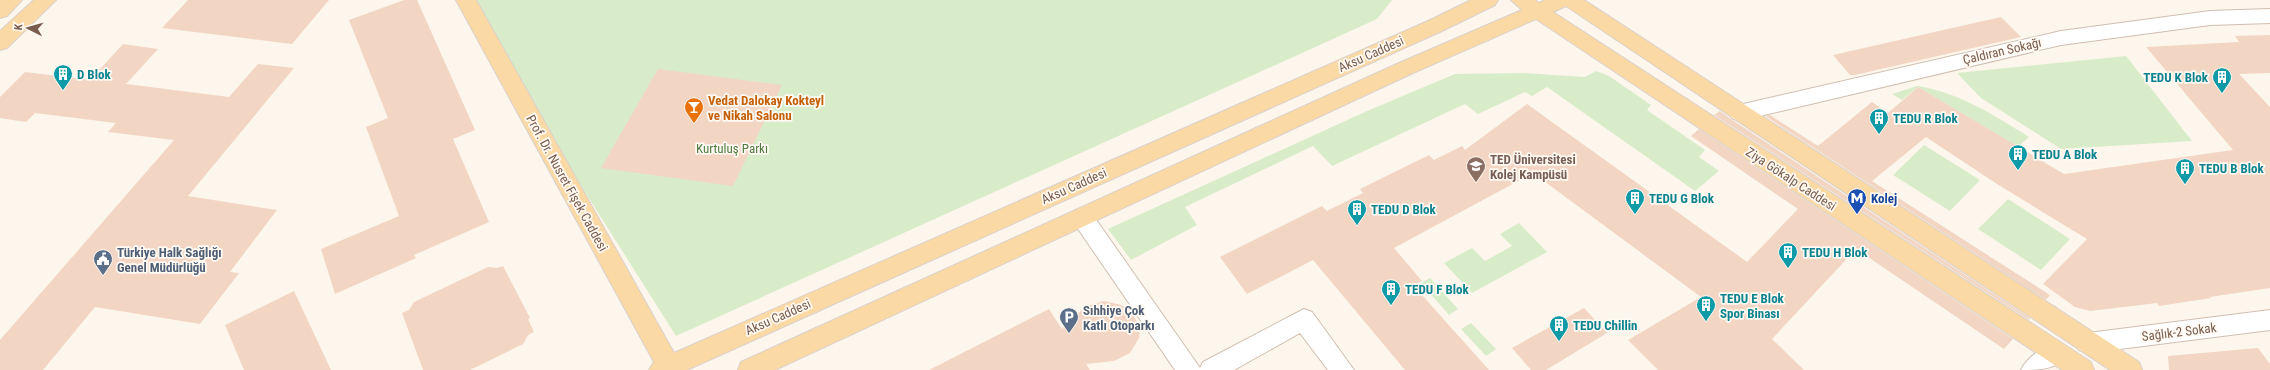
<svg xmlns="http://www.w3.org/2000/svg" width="2270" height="370" font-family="'Roboto Condensed',sans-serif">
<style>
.green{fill:#d8ecc9}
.building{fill:#f3d5c3}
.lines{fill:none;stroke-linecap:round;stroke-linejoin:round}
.minor-casing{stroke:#d1beb0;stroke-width:2}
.major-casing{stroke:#dad1cd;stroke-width:2}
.minor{fill:#fff;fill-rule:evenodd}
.major{fill:#fbd9a5;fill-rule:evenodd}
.labels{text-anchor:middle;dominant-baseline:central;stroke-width:3.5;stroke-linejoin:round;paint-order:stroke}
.street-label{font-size:13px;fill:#7a5c4d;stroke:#fffaf3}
.culture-label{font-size:13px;font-weight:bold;fill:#0d838f;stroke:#fffaf3;text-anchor:start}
.food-label{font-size:13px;font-weight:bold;fill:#c56008;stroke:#fffaf3;text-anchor:start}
.park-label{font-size:13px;fill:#537a41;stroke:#fffaf3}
.education-label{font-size:13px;font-weight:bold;fill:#785e54;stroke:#fffaf3;text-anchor:start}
.transit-label{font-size:13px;font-weight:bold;fill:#164399;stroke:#fffaf3;text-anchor:start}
.service-label{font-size:13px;font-weight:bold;fill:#4e5e75;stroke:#fffaf3;text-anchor:start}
</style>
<rect width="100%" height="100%" fill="#fdf6ec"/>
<path class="green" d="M466 0H1392L1377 19 676 336 475 18Z
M2126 56 2192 141 2061 149 1981 98 1957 73Z
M1596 71 1609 76 1651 105 1647 110 1705 150 1699 157 1719 171 1695 191 1547 87 1532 96 1525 92 1478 114 1465 104 1332 166 1313 146 1185 207 1197 225 1131 260 1108 229 1367 111 1455 74 1524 73 1585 77Z
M1917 86C1958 92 1994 115 2029 137L2018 147 1918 87 1902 100 1892 94Z
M1924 145 1980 180 1950 211 1893 175Z
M2008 199 2070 239 2041 270 1978 229Z
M1519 223 1547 252 1472 293 1444 263 1472 248 1485 261 1512 246 1500 234Z
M1430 278 1458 309 1449 315 1421 283Z
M1471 323 1496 349 1486 356 1461 329Z"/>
<path class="building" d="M188 0H329L292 44 162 28Z
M404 0H417L475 130 453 139 489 222 414 255 416 258 335 294 321 249 399 216 366 127 388 118 349 20Z
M2001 17 2021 37 1855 75H1850L1833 55Z
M2270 35V73L2239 74 2270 107V288L2210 297 2211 298 2159 306 2157 303 2090 311 2075 307 2043 284 2087 239 1997 184 1926 137 1872 181 2050 295 2046 300 1765 116 1770 115 1818 146 1872 102 1888 113 1918 87 2064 174 2233 150 2146 47 2239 42 2235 36Z
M123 44 158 49 126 84 229 97 258 64 294 68 188 196 277 210 230 272 239 273 200 324 95 307 43 370H0V340L174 140 108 132 116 123 35 113 26 122 0 118V97L25 72 90 80Z
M658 69 782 85 733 186 601 168Z
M1527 104 1747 262 1798 209 1691 136 1699 129 2013 339 2004 349 1856 249 1772 339 1804 370H1658L1628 340 1701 297 1533 173 1394 248 1422 281 1413 285 1489 370H1405L1313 260 1247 294 1220 257 1322 206 1327 211 1363 193 1360 189 1429 155 1434 160 1462 146 1465 150Z
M1720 111 1731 119 2030 318 2029 320 1714 115Z
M503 266 530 318 528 319 534 332 528 335 523 344 470 370H423L402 313 409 310 414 302 488 267 497 268Z
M294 291 331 370H244L225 325Z
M1104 301 1121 305 1129 309 1138 323 1140 330 1139 338 1130 353 1114 361 1086 364 1090 370H929L1049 309 1062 329 1086 306Z
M1584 308 1607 333 1546 370H1531L1512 348Z
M2258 348 2270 364V370H2169L2168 356Z"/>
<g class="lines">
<defs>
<path id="minor" d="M2270 9V23L2210 25 2061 45 1739 121 1732 118 1729 113 1732 108 1739 105 2061 31 2210 11Z
M1082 208 1090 211 1200 368 1203 362 1304 309 1312 312 1354 370H1328L1300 333 1234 370H1175L1074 223 1071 217 1074 211Z
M2270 310V330L2088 353 2079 350 2076 343 2079 336 2088 333Z
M2056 343 2065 346 2068 353C2058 370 2040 370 2021 370 2027 357 2043 347 2056 343Z"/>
<path id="major" d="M0 0H22L7 16 0 18Z
M34 0H56L7 48 0 50V31Z
M456 0H476L674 353 1428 21 1471 0H1498L1495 5 1442 31 687 370H649L654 362Z
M1511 0H1535L1539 3 1545 0H1584L2139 362 2142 370H2110L1566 6 1553 12 2091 362 2094 370H2062L1536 19 1413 73 775 370H738L741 362 1399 63 1522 10Z"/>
</defs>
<use href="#minor" class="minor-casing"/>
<use href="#major" class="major-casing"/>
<use href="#minor" class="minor"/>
<use href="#major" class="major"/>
</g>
<defs>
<symbol id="building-pin" viewBox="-11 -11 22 30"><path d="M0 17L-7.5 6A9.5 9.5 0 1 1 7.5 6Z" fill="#0f9aa8" stroke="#fffaf3"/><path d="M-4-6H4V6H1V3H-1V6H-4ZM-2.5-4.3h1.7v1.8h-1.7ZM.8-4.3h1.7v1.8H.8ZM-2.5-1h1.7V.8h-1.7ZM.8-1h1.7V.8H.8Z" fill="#fff"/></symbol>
<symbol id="bar-pin" viewBox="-11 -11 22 30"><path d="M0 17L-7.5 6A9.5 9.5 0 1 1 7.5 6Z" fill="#e8710a" stroke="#fffaf3"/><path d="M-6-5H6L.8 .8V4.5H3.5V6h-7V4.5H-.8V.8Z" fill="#fff"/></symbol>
<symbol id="university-pin" viewBox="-11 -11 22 30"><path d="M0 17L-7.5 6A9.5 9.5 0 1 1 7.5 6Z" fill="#8d6e63" stroke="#fffaf3"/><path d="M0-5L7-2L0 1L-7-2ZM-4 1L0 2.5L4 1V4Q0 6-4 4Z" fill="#fff"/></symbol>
<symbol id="metro-pin" viewBox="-11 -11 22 30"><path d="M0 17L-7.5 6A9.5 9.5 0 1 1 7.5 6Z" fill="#1a4fb4" stroke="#fffaf3"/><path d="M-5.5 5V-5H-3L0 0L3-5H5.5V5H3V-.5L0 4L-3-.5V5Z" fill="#fff"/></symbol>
<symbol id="civic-pin" viewBox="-11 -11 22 30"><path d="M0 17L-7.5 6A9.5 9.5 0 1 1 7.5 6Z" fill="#5c6f8a" stroke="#fffaf3"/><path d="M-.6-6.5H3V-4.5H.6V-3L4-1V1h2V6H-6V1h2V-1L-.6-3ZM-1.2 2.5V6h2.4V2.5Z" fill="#fff"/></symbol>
<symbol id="parking-pin" viewBox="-11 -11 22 30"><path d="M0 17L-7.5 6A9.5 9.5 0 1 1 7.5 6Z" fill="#5c6f8a" stroke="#fffaf3"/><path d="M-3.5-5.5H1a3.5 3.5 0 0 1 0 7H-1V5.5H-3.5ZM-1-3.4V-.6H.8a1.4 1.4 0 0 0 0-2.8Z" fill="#fff"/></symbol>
</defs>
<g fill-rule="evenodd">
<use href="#building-pin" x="52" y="63" width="22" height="30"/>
<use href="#building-pin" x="2211" y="66" width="22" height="30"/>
<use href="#bar-pin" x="683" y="96" width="22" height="30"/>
<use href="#building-pin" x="1868" y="107" width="22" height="30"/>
<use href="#building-pin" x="2007" y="143" width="22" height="30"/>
<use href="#university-pin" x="1465" y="155" width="22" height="30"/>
<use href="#building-pin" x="2174" y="157" width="22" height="30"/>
<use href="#building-pin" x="1624" y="187" width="22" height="30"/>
<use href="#metro-pin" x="1846" y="187" width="22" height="30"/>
<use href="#building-pin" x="1346" y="198" width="22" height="30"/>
<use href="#building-pin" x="1777" y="241" width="22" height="30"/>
<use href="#civic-pin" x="92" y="248" width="22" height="30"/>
<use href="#building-pin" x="1380" y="278" width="22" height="30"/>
<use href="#building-pin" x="1695" y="294" width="22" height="30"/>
<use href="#parking-pin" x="1058" y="306" width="22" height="30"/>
<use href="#building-pin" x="1548" y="314" width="22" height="30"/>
</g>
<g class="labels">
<g class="street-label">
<text transform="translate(2002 51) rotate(-13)">Çaldıran Sokağı</text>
<text transform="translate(1371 54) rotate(-24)">Aksu Caddesi</text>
<text transform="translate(1791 179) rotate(33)">Ziya Gökalp Caddesi</text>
<text transform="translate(567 183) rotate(61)">Prof. Dr. Nusret Fişek Caddesi</text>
<text transform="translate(1074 186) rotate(-24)">Aksu Caddesi</text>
<text transform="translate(778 317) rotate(-24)">Aksu Caddesi</text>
<text transform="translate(2179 332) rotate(-7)">Sağlık-2 Sokak</text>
</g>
<g class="culture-label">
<text x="77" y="74">D Blok</text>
<text x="2208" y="77" text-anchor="end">TEDU K Blok</text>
<text x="1893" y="118">TEDU R Blok</text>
<text x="2032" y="154">TEDU A Blok</text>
<text x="2199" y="168">TEDU B Blok</text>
<text x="1649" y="198">TEDU G Blok</text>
<text x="1371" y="209">TEDU D Blok</text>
<text x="1802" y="252">TEDU H Blok</text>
<text x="1405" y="289">TEDU F Blok</text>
<text x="1720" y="298">TEDU E Blok<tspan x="1720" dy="15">Spor Binası</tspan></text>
<text x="1573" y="325">TEDU Chillin</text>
</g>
<g class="food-label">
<text x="708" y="100">Vedat Dalokay Kokteyl<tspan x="708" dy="15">ve Nikah Salonu</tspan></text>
</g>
<g class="park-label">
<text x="732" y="148">Kurtuluş Parkı</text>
</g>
<g class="education-label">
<text x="1490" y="159">TED Üniversitesi<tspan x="1490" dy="15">Kolej Kampüsü</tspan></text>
</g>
<g class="transit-label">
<text x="1871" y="198">Kolej</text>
</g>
<g class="service-label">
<text x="117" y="252">Türkiye Halk Sağlığı<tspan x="117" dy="15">Genel Müdürlüğü</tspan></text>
<text x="1083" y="310">Sıhhiye Çok<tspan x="1083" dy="15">Katlı Otoparkı</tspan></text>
</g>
</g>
<g transform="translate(28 28) rotate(276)" stroke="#fffaf3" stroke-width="3" paint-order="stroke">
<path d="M0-3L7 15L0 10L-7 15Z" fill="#7a5c4d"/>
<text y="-6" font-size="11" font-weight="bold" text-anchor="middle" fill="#7a5c4d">K</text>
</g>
</svg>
